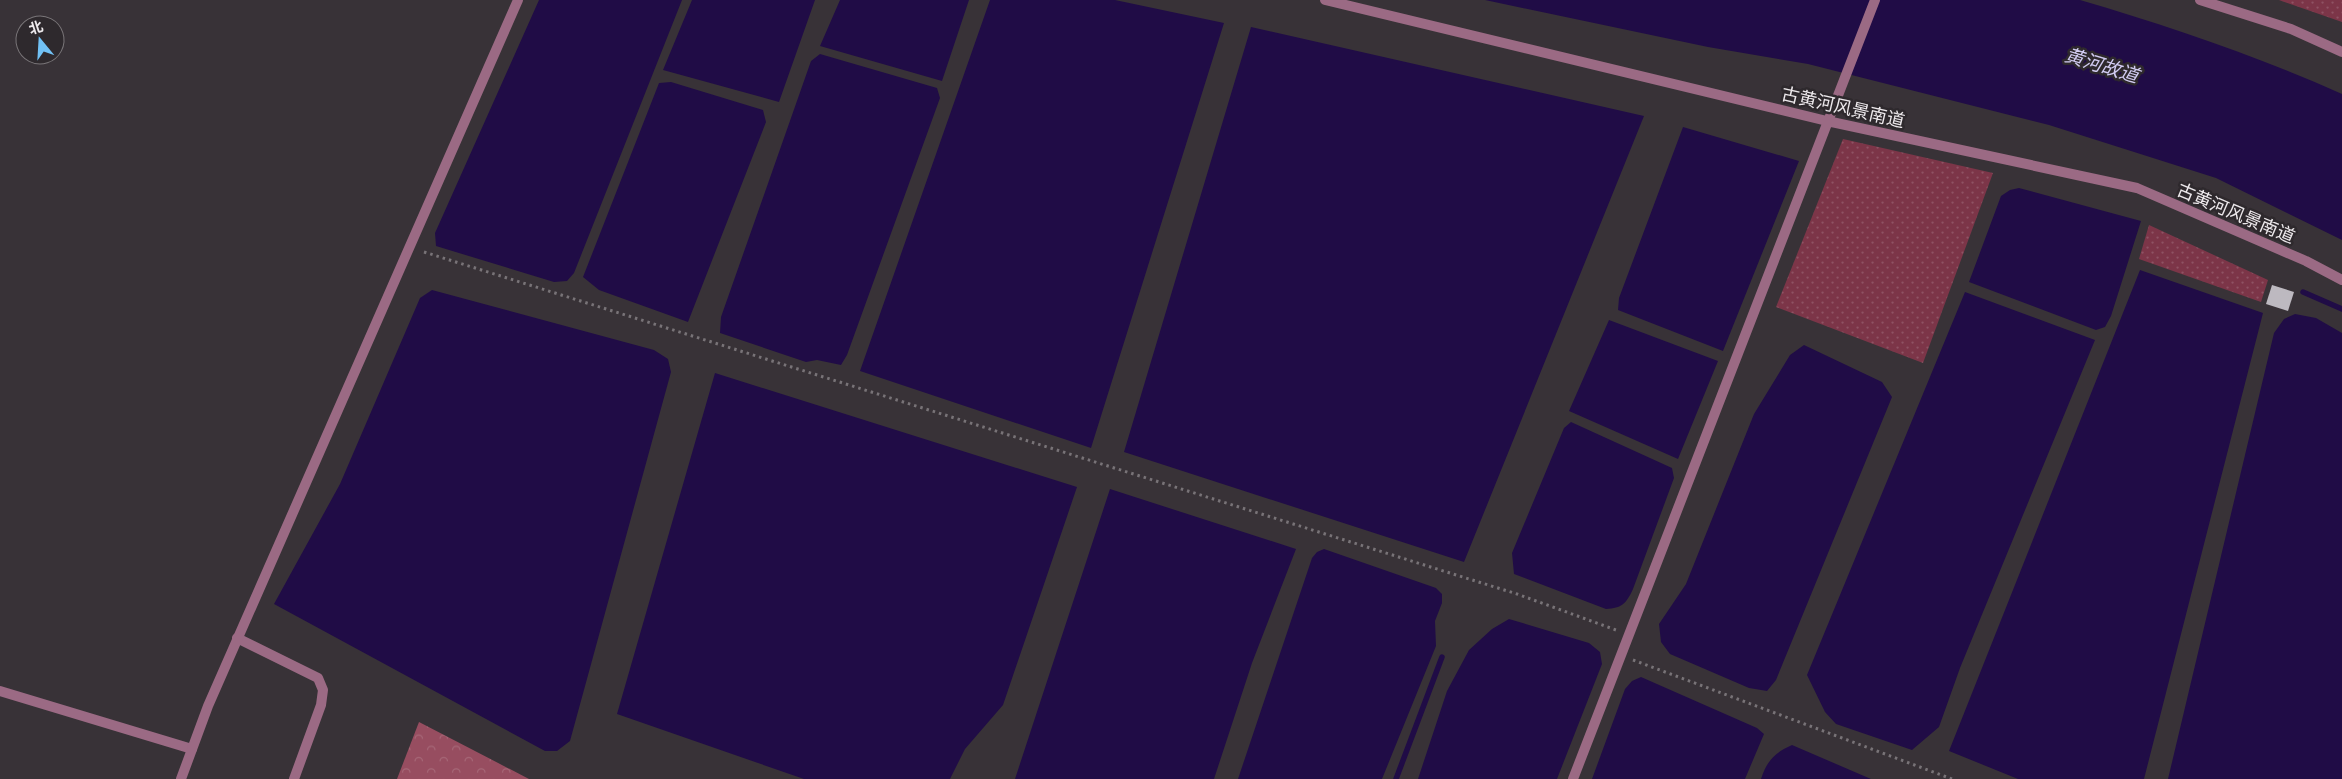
<svg xmlns="http://www.w3.org/2000/svg" width="2342" height="779" font-family="'Archivo Narrow','Noto Sans SC',sans-serif">
<style>
.grass{fill:url(#grass-dots)}
.forest{fill:url(#forest-crowns)}
.water{fill:#200c46}
.lines{fill:none;stroke-linecap:round;stroke-linejoin:round}
.stream{stroke:#200c46;stroke-width:5.5}
.building{fill:#bdb9c0}
.path{stroke:#787377;stroke-width:3;stroke-dasharray:2.5 4;stroke-linecap:butt}
.lane{stroke:#9b6a84;stroke-width:10}
.street{stroke:#9b6a84;stroke-width:10}
.labels{text-anchor:middle;dominant-baseline:central;stroke-width:5;stroke-linejoin:round;paint-order:stroke}
.street-label{font-size:18px;fill:#ede9ec;stroke:#2e292d}
.water-label{font-size:19px;font-style:italic;fill:#d1cbf1;stroke:#2e292d}
</style>
<defs>
<pattern id="grass-dots" width="8" height="8" patternUnits="userSpaceOnUse" patternTransform="scale(1.25)"><rect width="8" height="8" fill="#7c3548"/><path d="M2 2h.1M6 6h.1" fill="none" stroke="#8f5263" stroke-width="1.8" stroke-linecap="round"/></pattern>
<pattern id="forest-crowns" width="20" height="18" patternUnits="userSpaceOnUse" patternTransform="scale(1.25)"><rect width="20" height="18" fill="#974d60"/><path d="M2 6a3 3 0 1 1 6 0M12 15a3 3 0 1 1 6 0" fill="none" stroke="#a66777"/></pattern>
</defs>
<rect width="100%" height="100%" fill="#383237"/>
<path class="grass" d="M2279 0H2342V22Z
M1843 139 1993 173 1923 363 1776 307Z
M2149 225 2268 280 2261 302 2139 259Z"/>
<path class="forest" d="M419 722 529 779H397Z"/>
<path class="water" d="M539 0H682L574 273 567 281 554 282 436 246 435 233Z
M692 0H815L779 102 663 70Z
M840 0H969L942 81 820 46Z
M990 0H1115L1224 23 1091 448 860 371Z
M1485 0H2080C2169 26 2257 56 2342 94V240L2216 178 2049 125 1808 64 1708 47Z
M1251 27 1644 116 1464 562 1124 452Z
M820 54 937 88 940 98 847 355 841 365 817 360 806 362 720 333 721 317 811 61Z
M671 82 763 110 766 122 688 322 599 290 583 277 659 83Z
M1683 127 1799 161 1723 351 1618 310 1619 298Z
M2019 188 2141 221 2111 316 2105 327 2096 330 1969 282 2001 196 2010 190Z
M2140 270 2263 313 2144 779H2018L1949 751Z
M432 290 654 350 668 359 671 372 570 741 557 751H545L274 604 340 484 420 298Z
M1965 292 2095 340 1960 668 1939 727 1912 750 1836 724 1825 712 1807 675Z
M2295 314 2316 318 2342 333V779H2168L2274 333 2284 319Z
M1609 320 1718 361 1678 459 1569 411Z
M1804 345 1882 382 1892 397 1776 680 1767 691 1749 688 1670 654 1661 642 1659 624 1686 584 1754 414 1790 355Z
M715 373 1077 487 1003 705 965 749 950 779H804L617 714Z
M1571 422 1672 468 1674 478 1633 589C1626 604 1622 608 1606 609L1514 574 1512 553 1564 428Z
M1110 489 1296 549 1252 663 1214 779H1015Z
M1324 549 1436 588 1442 594V603L1435 621 1436 646 1382 779H1238L1312 558 1317 552Z
M1509 619 1589 643 1600 652 1602 664 1557 779H1418L1447 691 1469 650 1492 629Z
M1641 677 1757 728 1764 734 1745 779H1592L1625 689 1632 681Z
M1792 745 1871 779H1761C1767 761 1774 753 1792 745Z"/>
<g class="lines">
<path class="stream" d="M2303 292 2342 309
M1396 779 1442 657"/>
</g>
<path class="building" d="M2272 285 2294 292 2288 311 2266 304Z"/>
<g class="lines">
<path class="path" d="M424 252 1517 594 1616 630
M1633 660 1952 779"/>
<path class="lane" d="M237 638 318 678 323 690 321 705 294 779
M0 691 192 749"/>
<path class="street" d="M1325 0 1827 121 2137 188 2306 261 2342 280
M2200 0 2291 29 2342 52
M181 779 208 706 518 0
M1573 779 1875 0"/>
</g>
<g class="labels">
<g class="street-label">
<text transform="translate(1843 107) rotate(13)">古黄河风景南道</text>
<text transform="translate(2236 213) rotate(23)">古黄河风景南道</text>
</g>
<g class="water-label">
<text transform="translate(2102 65) rotate(17)">黄河故道</text>
</g>
</g>
<g transform="translate(40 40) rotate(342)"><circle r="24" fill="#2e292d" stroke="#7a7679"/>
<path d="M0-4L9 19L0 12L-9 19Z" fill="#71c1f5"/>
<text y="-8" font-size="14" font-weight="bold" text-anchor="middle" fill="#ede9ec">北</text>
</g>
</svg>
